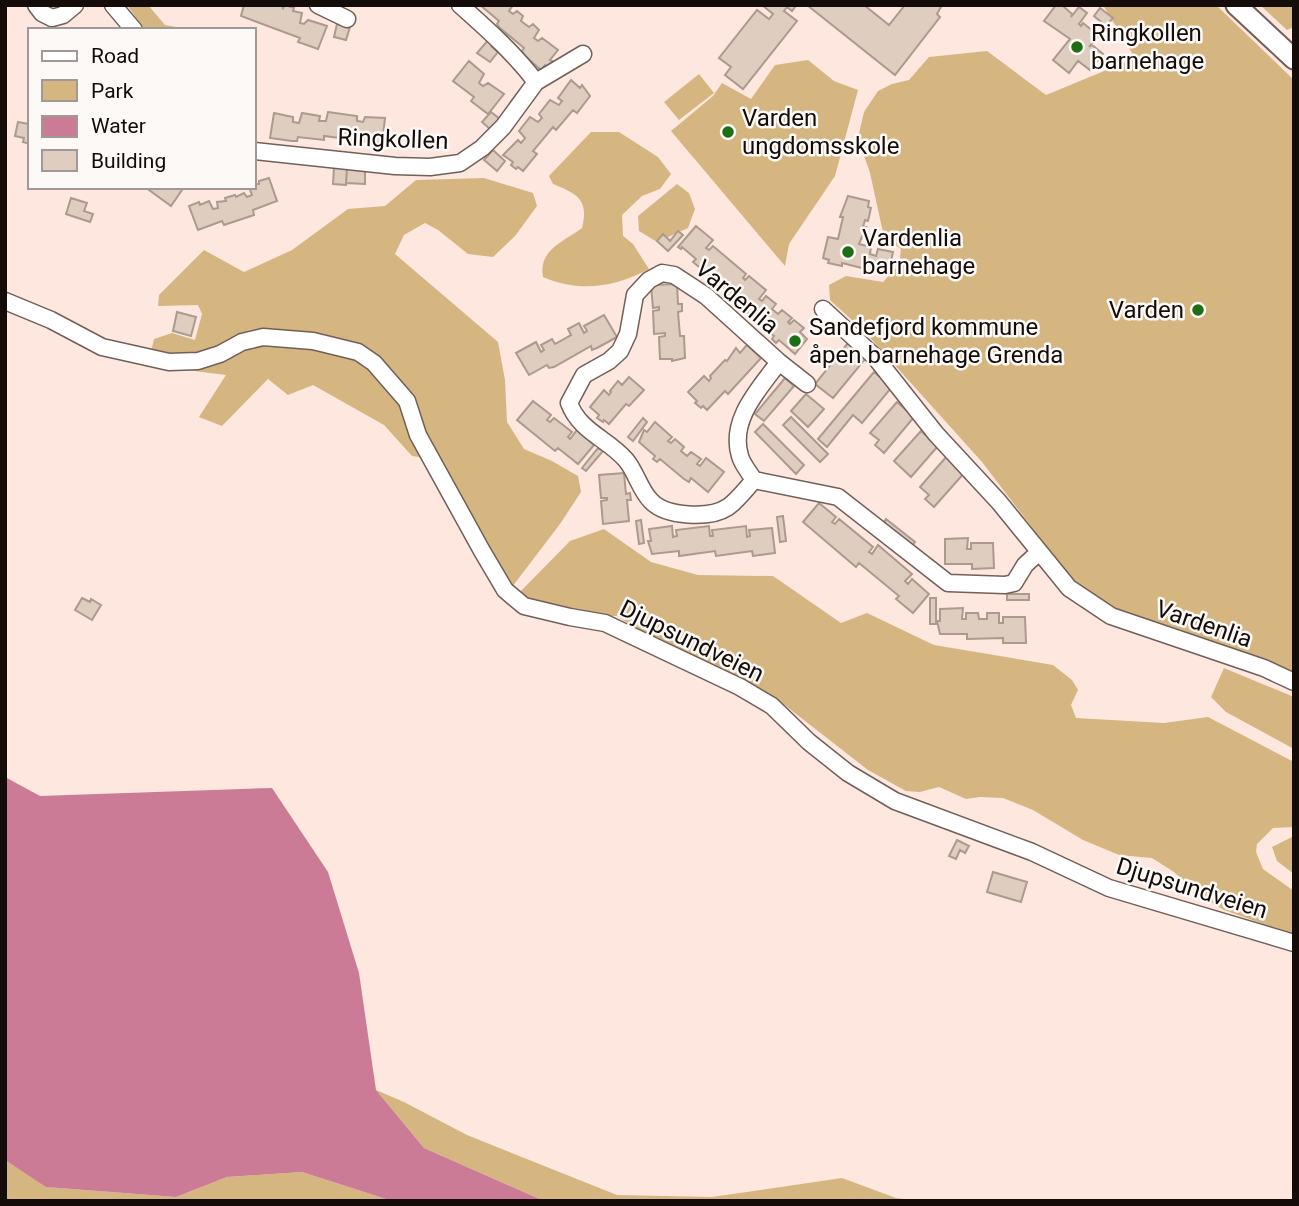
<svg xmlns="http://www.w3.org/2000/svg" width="1299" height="1206" font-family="Roboto,sans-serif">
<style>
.green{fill:#d5b681}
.water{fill:#cc7b96}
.building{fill:#dfcdc0;stroke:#ab9a8d;stroke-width:2}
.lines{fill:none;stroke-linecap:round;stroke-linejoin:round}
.minor-casing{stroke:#725f58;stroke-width:19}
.tertiary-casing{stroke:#725f58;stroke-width:23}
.minor{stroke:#fff;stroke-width:16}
.tertiary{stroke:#fff;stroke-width:19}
.poi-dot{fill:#1d6e14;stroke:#fdf9f7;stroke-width:2.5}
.labels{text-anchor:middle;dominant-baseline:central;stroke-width:5;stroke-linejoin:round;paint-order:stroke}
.poi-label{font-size:24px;fill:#130c09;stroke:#fdf9f7;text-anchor:start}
.street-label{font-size:24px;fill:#130c09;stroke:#fdf9f7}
</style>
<rect width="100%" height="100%" fill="#fee7df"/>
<path class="green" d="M127 5H148L165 25 193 30H145Z
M1103 5H1216L1294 80V672L1173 627 1130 617 1072 580 982 462 865 332 830 300 829 285 846 276 883 282 899 265 901 249 884 237 870 173 858 138 864 112 878 91 892 84 909 80 929 57 987 51 1046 95 1126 62 1132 53Z
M1260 5H1294V27L1287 30Z
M808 60 834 81 858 90 835 176 789 244 785 266 671 131 713 96 722 83 751 99 775 65Z
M699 74 714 93 679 120 664 102Z
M591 132H619L658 157 671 174 660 189 642 196 622 215 623 236 633 244 649 269C615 287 580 293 543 277 538 250 563 242 582 228 589 200 578 194 553 184L549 176Z
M484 178 533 193 537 206 515 236 493 257 468 254 438 230 425 223 404 235 395 254 498 342 505 380 507 422 524 449 552 461 578 476 581 492 560 524 512 587 426 458 412 456 384 425 313 385 288 395 268 379 222 426 199 417 226 375 154 366 151 352 154 339 172 333 195 340 202 314 198 305 158 306 159 295 204 250 244 272 292 250 348 209 385 206 416 180Z
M677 184 689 193 695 209 688 228 657 242 639 231 638 216Z
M604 529 651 562 698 575 773 576 841 623 867 613 934 645 1053 665 1072 680 1078 690 1071 705 1076 718 1164 723 1208 717 1294 762V827L1273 828 1257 844 1256 852 1263 869 1294 891V935L1224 910 1202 897 1174 872 1152 858 1119 855 1083 840 1033 810 1003 798 980 797 966 799 939 787 920 792 906 791 868 770 782 703 736 676 670 650 617 616H565L541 613 519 593 570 541Z
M1224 668 1294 697V749L1226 712 1211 697Z
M1294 836V874L1277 861 1272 847Z
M376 1090 404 1102 467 1135 617 1195 712 1197 842 1178 896 1198 919 1201H544L424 1148Z
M5 1160 47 1187 176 1197 227 1177 302 1172 392 1201H5Z"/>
<path class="water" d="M5 777 40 796 272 788 328 872 359 973 376 1090 424 1148 544 1201H392L302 1172 227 1177 176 1197 46 1187 5 1160Z"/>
<path class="building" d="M244 5H282L283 8 285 5 294 8 293 11 302 13 300 23 304 24 308 20 327 26 318 49 298 42 300 38 241 16Z
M480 5H513L509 11 513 14 517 11 523 16 521 21 529 27 533 24 539 30 534 38 538 41 542 38 558 50 550 60 552 61 548 67 545 65 541 70 525 56 522 51 524 48 500 28 497 24 499 21Z
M762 5H792L795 7 792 11 787 7 784 11 797 21 743 89 725 75 731 67 719 58 757 10 769 19 773 14Z
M807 5H864L889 25 905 5H942L937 14 940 17 895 75Z
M1056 5H1062L1072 14 1071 17 1079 7 1087 13 1079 24 1081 26 1083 23 1099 36 1089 47 1092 45 1103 54 1090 70 1078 61 1069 73 1053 60 1070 39 1044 21Z
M1100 8 1113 18 1106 26 1094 16Z
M337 24 350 27 346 40 334 37Z
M489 39 493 42 491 46 498 52 490 62 477 53Z
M469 61 484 74 479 83 483 86 488 83 504 94 488 114 471 101 474 97 453 81Z
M571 80 580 88 582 85 590 96 577 113 573 110 556 130 553 127 533 151 537 154 523 171 518 167 516 169 511 165 513 162 503 155 518 140 521 143 525 138 519 131 530 117 538 122 542 118 539 114 550 100 559 105 562 101 558 98Z
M328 112 357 116V121L363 122 365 117 385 118 382 143 361 141 360 144 354 143 355 140 324 136V140L298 137 297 141H292L270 138 274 113 293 117V122L299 123 302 113 320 116 319 121H326Z
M491 112 500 119 491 130 482 122Z
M18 122 28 124 30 122V144L23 142 24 138 15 136Z
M493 150 505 161 497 171 484 160Z
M334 167 347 168 346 185 333 184Z
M347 168 365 169V184L346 183Z
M269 178 277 201 253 210 254 215 224 225 222 221 198 230 189 206 199 202 200 205 209 201 213 209 218 208 217 202 226 201 225 198 235 195 236 197 244 193 247 197 252 195 249 187H254V184H259V181Z
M145 187H178L182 190 171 206Z
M848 196 869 201 868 207 871 208 868 221 865 220 863 227H866L859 244 871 247 870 254 876 256 878 249 893 252 888 274 873 271 875 263 868 261 866 269 842 263V266L828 263 829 260 823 258 828 237 838 239 843 217H840Z
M71 198 87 203 84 211 93 214 90 222 66 214Z
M696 226 713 240 706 248 709 250 713 246 746 274 743 278 745 280 749 276 766 290 759 299 762 301 766 296 776 304 772 309 778 314 782 310 792 318 788 322 790 324 794 320 804 328 800 332 807 339 795 354 779 340 776 343 772 339 774 336 747 312 749 309 734 297 732 299 726 295 729 292 710 279 711 277 693 262 696 259 682 247 681 249 678 247Z
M678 231 683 235 668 251 657 241 663 234 670 241Z
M677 284 678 304H682V311L678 312 680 336H684L685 358 672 361V359H660L659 337 665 336V333L654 334 653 311 659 310V307L653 308 651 285Z
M177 312 196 317 191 336 173 331Z
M604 315 617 337 597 348 592 350 591 346 554 367 549 368 547 365 529 375 516 353 536 342 541 352 544 350 541 345 552 339 555 344 571 335 568 329 579 323 584 333 587 331 584 326Z
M848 343 866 358 833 398 815 384Z
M747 345 761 358 728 394 725 391 707 410 703 406 701 408 695 403 697 401 688 392 704 376 709 381 711 378 710 376 725 360 727 361 736 348 740 353Z
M874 372 892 387 862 423 853 415 827 447 818 439Z
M629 377 644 390 629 406 626 404 609 424 604 420 603 422 597 418 599 415 590 407 604 390 609 395 611 392 610 391 618 381 622 385Z
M785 378 794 386 764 421 755 414Z
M806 394 824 409 808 427 791 411Z
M533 401 551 415 547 420 550 422 554 418 572 432 568 437 570 439 577 430 594 445 578 464 558 448 555 451 517 420Z
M897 402 914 417 884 453 875 445 879 440 870 433Z
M791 417 828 454 820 462 783 425Z
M643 418 647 422 633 441 628 437Z
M655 422 672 437 668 441 671 443 675 439 684 447 681 451 687 456 691 452 701 459 697 464 700 466 706 458 724 472 708 492 691 478 689 482 684 479 660 459 657 462 653 459 655 456 639 442 644 430 647 432Z
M763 424 804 465 796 474 755 432Z
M921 431 938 446 911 477 894 461Z
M598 448 603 451 586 471 582 468Z
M947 456 965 472 934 507 925 499 929 495 920 487Z
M624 473 626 494 630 493 631 500H627L629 521 603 524 601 501 607 500V498H601L599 475Z
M819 503 836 517 832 522 835 524 839 519 873 547 869 552 872 554 878 545 912 574 905 581 908 584 912 579 929 594 913 613 896 599 899 596 859 563 856 567 803 522Z
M783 516 786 541 780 542 777 517Z
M886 519 915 542 912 546 883 524Z
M641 520 644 543 639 544 636 521Z
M672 526 673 537 677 536 676 530 709 526 710 536H713L712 530 746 526 747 537 750 536 749 530 772 528 775 553 753 556 752 551 716 556 715 551 679 556V551L652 554 648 541H651L649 529Z
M968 538 967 549H971V543H993L994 568 972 569V564H945V539Z
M1007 594H1029V600H1007Z
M82 598 90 602 91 599 101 605 92 620 75 610Z
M930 598H936V624H930Z
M963 608 962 619H966V613H978L979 619H987V613H999V623H1003V617H1025L1026 643H1003V638L967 639V634H940L937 621H940V609Z
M957 840 969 846 965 853 960 850 956 859 949 856Z
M993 872 1027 882 1021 902 987 892Z"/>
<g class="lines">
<defs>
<path id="minor" d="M36 5 42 13 52 18 63 15 75 5
M113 5 134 30
M318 5 347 19
M460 5C487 29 514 53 536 82
M254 151 395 166 430 167 460 163 482 148 503 127 536 82 583 54
M5 301 51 320 102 347 169 362 198 361 220 354 242 342 263 337 313 341 358 352 374 363 407 401 418 435 482 551 505 590 524 606 570 617 605 623 740 687 772 706 809 742 848 773 895 801 1032 852 1109 888 1294 943
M823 309 875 357 936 434 999 502 1069 588 1111 616 1264 668 1294 682
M779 362C759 389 729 420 740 456 742 464 749 472 754 480 746 489 738 500 728 507 710 519 666 517 651 501 640 490 636 472 626 460 607 438 580 432 569 403L584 375 609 361 620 351 628 334 635 295 649 280 662 273 674 275 706 296 779 362 807 384
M754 480 838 497 948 583 1005 585 1014 583 1025 565 1039 552"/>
<path id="tertiary" d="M1236 5 1294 59"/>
</defs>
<use href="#minor" class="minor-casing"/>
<use href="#tertiary" class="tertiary-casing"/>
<use href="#minor" class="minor"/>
<use href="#tertiary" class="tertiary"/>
</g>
<g class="poi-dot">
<circle cx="1077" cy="47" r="7"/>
<circle cx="728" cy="132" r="7"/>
<circle cx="848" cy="252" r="7"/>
<circle cx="1198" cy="310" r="7"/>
<circle cx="795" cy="341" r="7"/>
</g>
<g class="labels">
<g class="poi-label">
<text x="1091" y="33">Ringkollen<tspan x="1091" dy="28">barnehage</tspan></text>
<text x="742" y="118">Varden<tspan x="742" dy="28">ungdomsskole</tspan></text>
<text x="862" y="238">Vardenlia<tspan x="862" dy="28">barnehage</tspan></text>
<text x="1184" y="310" text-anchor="end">Varden</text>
<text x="809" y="327">Sandefjord kommune<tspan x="809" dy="28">åpen barnehage Grenda</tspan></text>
</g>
<g class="street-label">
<text transform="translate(393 139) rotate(2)">Ringkollen</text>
<text transform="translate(737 297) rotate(40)">Vardenlia</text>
<text transform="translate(1204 624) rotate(19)">Vardenlia</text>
<text transform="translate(692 641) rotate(26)">Djupsundveien</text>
<text transform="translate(1192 888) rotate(17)">Djupsundveien</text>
</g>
</g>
<rect width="1299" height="1206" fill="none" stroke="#130c09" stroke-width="14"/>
<rect x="28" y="28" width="228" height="161" fill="#fdf9f7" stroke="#9f9a98" stroke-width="2"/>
<rect x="42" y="51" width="35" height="10" fill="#ffffff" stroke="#9f9a98" stroke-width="2"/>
<text x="91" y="63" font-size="21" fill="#130c09">Road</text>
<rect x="42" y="80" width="35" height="21" fill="#d5b681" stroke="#9f9a98" stroke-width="2"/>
<text x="91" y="98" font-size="21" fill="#130c09">Park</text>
<rect x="42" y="116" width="35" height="21" fill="#cc7b96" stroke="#9f9a98" stroke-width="2"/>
<text x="91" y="133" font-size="21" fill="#130c09">Water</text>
<rect x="42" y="150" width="35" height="21" fill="#dfcdc0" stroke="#9f9a98" stroke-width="2"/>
<text x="91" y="168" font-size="21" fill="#130c09">Building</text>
</svg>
